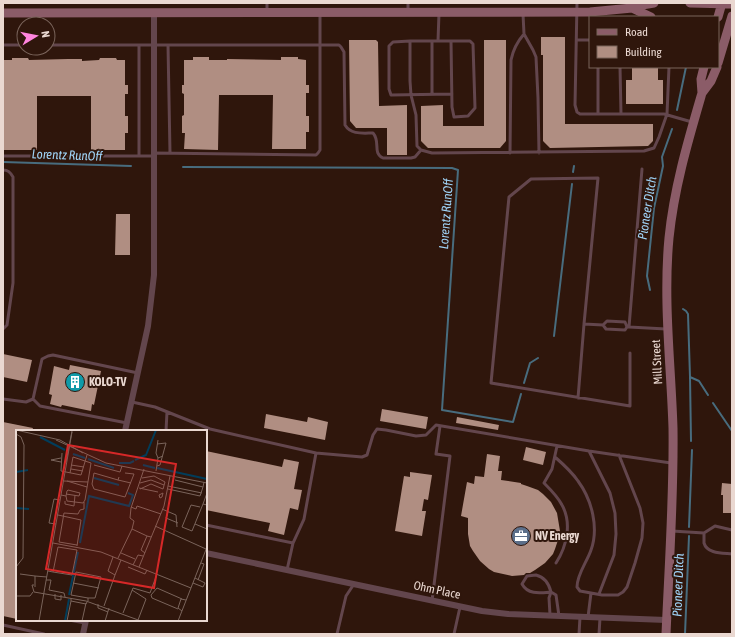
<svg xmlns="http://www.w3.org/2000/svg" width="735" height="637" font-family="'Asap Condensed',sans-serif">
<style>
.lines{fill:none;stroke-linecap:round;stroke-linejoin:round}
.stream{stroke:#486c7e;stroke-width:2}
.building{fill:#b08e82}
.lane{stroke:#63464d;stroke-width:3}
.street{stroke:#63464d;stroke-width:6}
.secondary{stroke:#8b5c68;stroke-width:9}
.labels{text-anchor:middle;dominant-baseline:central;stroke-width:4;stroke-linejoin:round;paint-order:stroke}
.street-label{font-size:12px;fill:#ead8d1;stroke:#2f160c}
.poi-label{font-size:12px;font-weight:bold;fill:#ead8d1;stroke:#2f160c;text-anchor:start}
.water-label{font-size:13px;font-style:italic;fill:#a0d4f8;stroke:#2f160c}
.inset-river{fill:none;stroke:#023d5a;stroke-width:2}
.inset-road{fill:none;stroke:#7a645b;stroke-width:1}
.view{fill:#d62828;fill-opacity:0.15;stroke:#d62828;stroke-width:2}
.inset-edge{fill:none;stroke:#ead8d1;stroke-width:2}
</style>
<rect width="100%" height="100%" fill="#2f160c"/>
<g class="lines">
<path class="stream" d="M677 110 686 67
M3 162 131 166
M183 167 452 168 458 170 442 410 513 422 521 394
M573 172 574 166
M650 290 647 276 654 208 663 166 662 157 672 129
M683 309 686 311 688 314 690 377 699 381 708 395
M554 336 572 184
M690 377 691 441
M524 383 530 363 538 358
M713 403 732 431
M689 527 692 450
M685 634 689 536"/>
</g>
<path class="building" d="M541 37H565V124H653V141L648 146 550 148 543 141V55H541Z
M349 40H376L378 42 379 106 407 105V155H387V128H356L350 121Z
M484 40H506V141L500 148H428L421 141V106L443 105V126H484Z
M193 57H209V60H227V59L281 60V57H298V59L306 60V85H309V93H306V116H309V132H306V149H272L273 95H219L218 150 184 149 185 133H182V116L184 115V94L182 93V85H184V60H193Z
M12 58H28L29 60 68 59H82V61L99 60 100 58H116L117 60H125V85H128V94H125V116H128V133H125V150H91V96H37V150H3V60H12Z
M632 67H658V80H663V104H626V80H632Z
M116 214H130V255H115Z
M3 354 32 360 27 382 3 377Z
M70 365 101 371 94 405 92 404 91 411 62 405 61 407 50 404 52 395 49 394 54 366 69 370Z
M382 409 428 417 426 429 380 421Z
M266 414 307 422 308 417 328 422 325 440 264 428Z
M457 417 499 425 498 430 456 423Z
M3 422 33 428 32 431H17V619L3 616Z
M526 447 546 452 543 465 523 460Z
M206 451 282 467 284 459 299 462 294 489 302 490 298 510 290 508 284 535 268 531 270 523 206 510Z
M487 454 500 456 498 471H502L501 480 521 483V484L527 486 538 490 543 494 551 502 557 513 560 531 559 537 555 549 553 554 545 563 535 570 530 573H526L524 575 512 576 494 572 489 569 480 561 473 551 470 546 468 534V518L461 516 467 482 474 484 475 476 484 477Z
M410 472 432 475 428 500 424 499 422 511H426L422 536 395 531 404 476 410 477Z
M722 483 732 484V513H723V495H721Z"/>
<g class="lines">
<path class="lane" d="M408 3V11
M577 3 575 105 577 112 580 114H664L692 122
M267 11V3
M439 13 438 41H410V81L411 95 416 115 417 146 421 150 432 153 644 151 654 148 659 137 667 114 669 67
M523 14 524 34 533 50 536 57 538 98 539 153
M577 40H590
M410 41 393 42 389 46V89L391 95 452 94
M432 41V94
M438 41H470L473 44 475 108 468 116 454 117 452 107 451 41
M3 45H24
M48 45H168
M598 67V114
M620 67 621 114
M154 153 316 155 318 153 320 150V14
M170 153 168 45H339L341 47 344 52 345 125C351 135 363 133 373 133 381 142 372 153 383 158H411L415 157 421 150
M510 153 511 60C513 50 517 42 524 34
M3 156H139V46
M139 156H154
M642 169 629 327 666 329
M3 170C8 170 10 172 13 177V283L7 325 3 329
M603 325 584 324 598 178 531 179 509 197 491 383 630 406V353
M627 327 625 322 607 321 603 325 606 329 625 330 627 327H629
M578 398 584 324
M3 399 26 402 33 399
M132 402 155 407 210 429 316 453 304 519 293 543
M127 423 40 406 33 399 42 359 48 356 53 355 138 373
M166 431 167 412
M589 451 610 493 615 513 616 534 614 555 599 594
M316 453 362 457 367 455 373 435 377 429 386 430 416 436 426 435 436 425 589 451 671 463
M555 457C563 464 572 472 578 481 592 500 599 528 591 550 587 562 577 574 577 587L580 591 602 595H618L623 592 627 587 635 563 642 538 643 523 640 508 619 455
M206 525 293 543 287 570
M672 531 704 533 715 526 732 530
M704 533C704 536 704 540 704 543 707 554 723 553 732 554
M556 563C567 546 572 523 562 505 558 497 551 490 544 483L552 469 557 446
M536 575C544 577 549 584 551 592 540 593 528 595 522 584L527 576Z
M432 601 450 456 436 454 440 426
M550 615 549 598 551 592 556 595 559 616
M588 617 591 593
M69 620 85 623
M3 625 44 634
M337 634 346 596 354 584
M454 634 460 607
M579 634 580 617
M599 634 600 618"/>
<path class="street" d="M125 431 148 326 154 275V13
M206 553 482 611 508 614 666 620
M83 634 86 620"/>
<path class="secondary" d="M690 3 732 4
M632 8 651 17
M3 13 590 12 632 8 642 5 654 3
M718 17 722 3
M718 63 732 16
M702 93 711 81 717 67
M666 634C669 566 674 497 673 428 671 365 663 301 669 238 674 188 688 141 702 93L701 79 704 67"/>
</g>
<defs>
<symbol id="building-disc" viewBox="-11 -11 22 22"><circle r="9.5" fill="#0f9aa8" stroke="#2f160c"/><path d="M-4-6H4V6H1V3H-1V6H-4ZM-2.5-4.3h1.7v1.8h-1.7ZM.8-4.3h1.7v1.8H.8ZM-2.5-1h1.7V.8h-1.7ZM.8-1h1.7V.8H.8Z" fill="#fff"/></symbol>
<symbol id="office-disc" viewBox="-11 -11 22 22"><circle r="9.5" fill="#5c6f8a" stroke="#2f160c"/><path d="M-6-3h4V-5.5h4V-3h4V5H-6ZM-1-4.5V-3h2v-1.5ZM-6 0V1H6V0Z" fill="#fff"/></symbol>
</defs>
<g fill-rule="evenodd">
<use href="#building-disc" x="64" y="371" width="22" height="22"/>
<use href="#office-disc" x="510" y="525" width="22" height="22"/>
</g>
<g class="labels">
<g class="street-label">
<text transform="translate(657 362) rotate(-93)">Mill Street</text>
<text transform="translate(437 590) rotate(12)">Ohm Place</text>
</g>
<g class="poi-label">
<text x="89" y="382">KOLO-TV</text>
<text x="535" y="536">NV Energy</text>
</g>
<g class="water-label">
<text transform="translate(67 155) rotate(2)">Lorentz RunOff</text>
<text transform="translate(647 208) rotate(-81)">Pioneer Ditch</text>
<text transform="translate(446 214) rotate(-86)">Lorentz RunOff</text>
<text transform="translate(678 585) rotate(-88)">Pioneer Ditch</text>
</g>
</g>
<g transform="translate(16 430)">
<rect width="191" height="191" fill="#2f160c"/>
<path class="inset-river" d="M24 7 49 20M57 24 69 28M72 29 98 38M119 30 130 25 140 0M103 33H114L118 31M127 35 139 38M141 38 191 49M0 42 12 40M78 48 103 55M0 78 13 79M64 113 73 66 113 76 117 65 112 63M53 165 62 122M49 191 53 169"/>
<path class="inset-road" d="M0 0 44 10 67 23M0 4 5 7 8 15 7 128 0 137M40 10 90 33 191 53M142 10 140 23 142 28M46 23 45 41 65 45 71 25M45 32 35 30 45 28M50 32 56 1M55 35 68 37M78 35 104 42 106 36M141 36 144 35 150 13 141 14M55 39 67 41M140 41 142 28 147 26M103 47 102 50 78 43 76 54 78 59 109 67 118 44 109 43M102 50 115 53M159 50 187 57 188 52M48 51 72 52M51 51 71 57M124 53 135 50 148 55M152 56 186 63M123 58 142 62M124 59 135 54 147 59 149 52 138 46 126 48M152 59 184 66 187 57M147 63 146 67 144 68 143 65ZM191 63 187 74 191 75M45 65 50 66 51 71 67 73 69 70 75 33 57 27 54 43M50 66 51 61 52 60 64 63 63 66 50 64M49 71V74L58 76 59 65M115 77 120 79 121 76 145 84M184 77 175 75 166 97 176 101 187 74M146 79 160 85 161 97M152 82 150 88 162 93M42 85 65 90 61 116M40 94 33 93 38 69 44 70M179 94 191 99M139 96 190 119M116 99 118 91 114 88 115 78 128 39M37 113 85 122 175 158M61 115 43 112 48 83 62 84 64 80 68 79V72M105 123 119 129M129 123 125 120 131 106 135 107M97 127 92 141 99 145 105 130M102 128 116 99 131 106M117 135 122 125 127 126M112 137 129 144 131 140M123 137 148 76 154 46M32 141 37 142 42 117M37 142 56 145 61 120 42 117M4 144 19 146V157M19 146 31 147M30 150H35L33 160 48 163 49 167M182 150 188 134 185 133M57 153 83 158M177 153 187 157 189 153 179 148M18 155H16L18 162 70 171 125 191M116 160 130 169 122 190M39 164V169L45 170V165M55 165 60 142 85 147 79 168H72M55 165 72 168V171M0 166H14L17 162M55 168V171L70 174 71 172M82 174V178L92 182M88 176 99 145M162 179 136 168 135 165 141 158 166 169M166 181 162 178 165 169 170 170M107 183 117 158 134 163 141 144M23 191 56 2M51 191 55 171M66 191 70 173M89 191 93 178M162 191 191 117"/>
<path class="view" d="M52 15 160 34 138 158 30 139Z"/>
<rect width="191" height="191" class="inset-edge"/>
</g>
<rect width="735" height="637" fill="none" stroke="#ead8d1" stroke-width="8"/>
<rect x="589" y="16" width="130" height="52" fill="#2f160c" stroke="#7a645b"/>
<rect x="597" y="29" width="20" height="6" fill="#8b5c68" stroke="#7a645b"/>
<text x="625" y="36" font-size="12" fill="#ead8d1">Road</text>
<rect x="597" y="46" width="20" height="12" fill="#b08e82" stroke="#7a645b"/>
<text x="625" y="56" font-size="12" fill="#ead8d1">Building</text>
<g transform="translate(36 36) rotate(80)"><circle r="19" fill="#2f160c" stroke="#7a645b"/>
<path d="M0-3L7 15L0 10L-7 15Z" fill="#ff85de"/>
<text y="-6" font-size="11" font-weight="bold" text-anchor="middle" fill="#ead8d1">N</text>
</g>
</svg>
